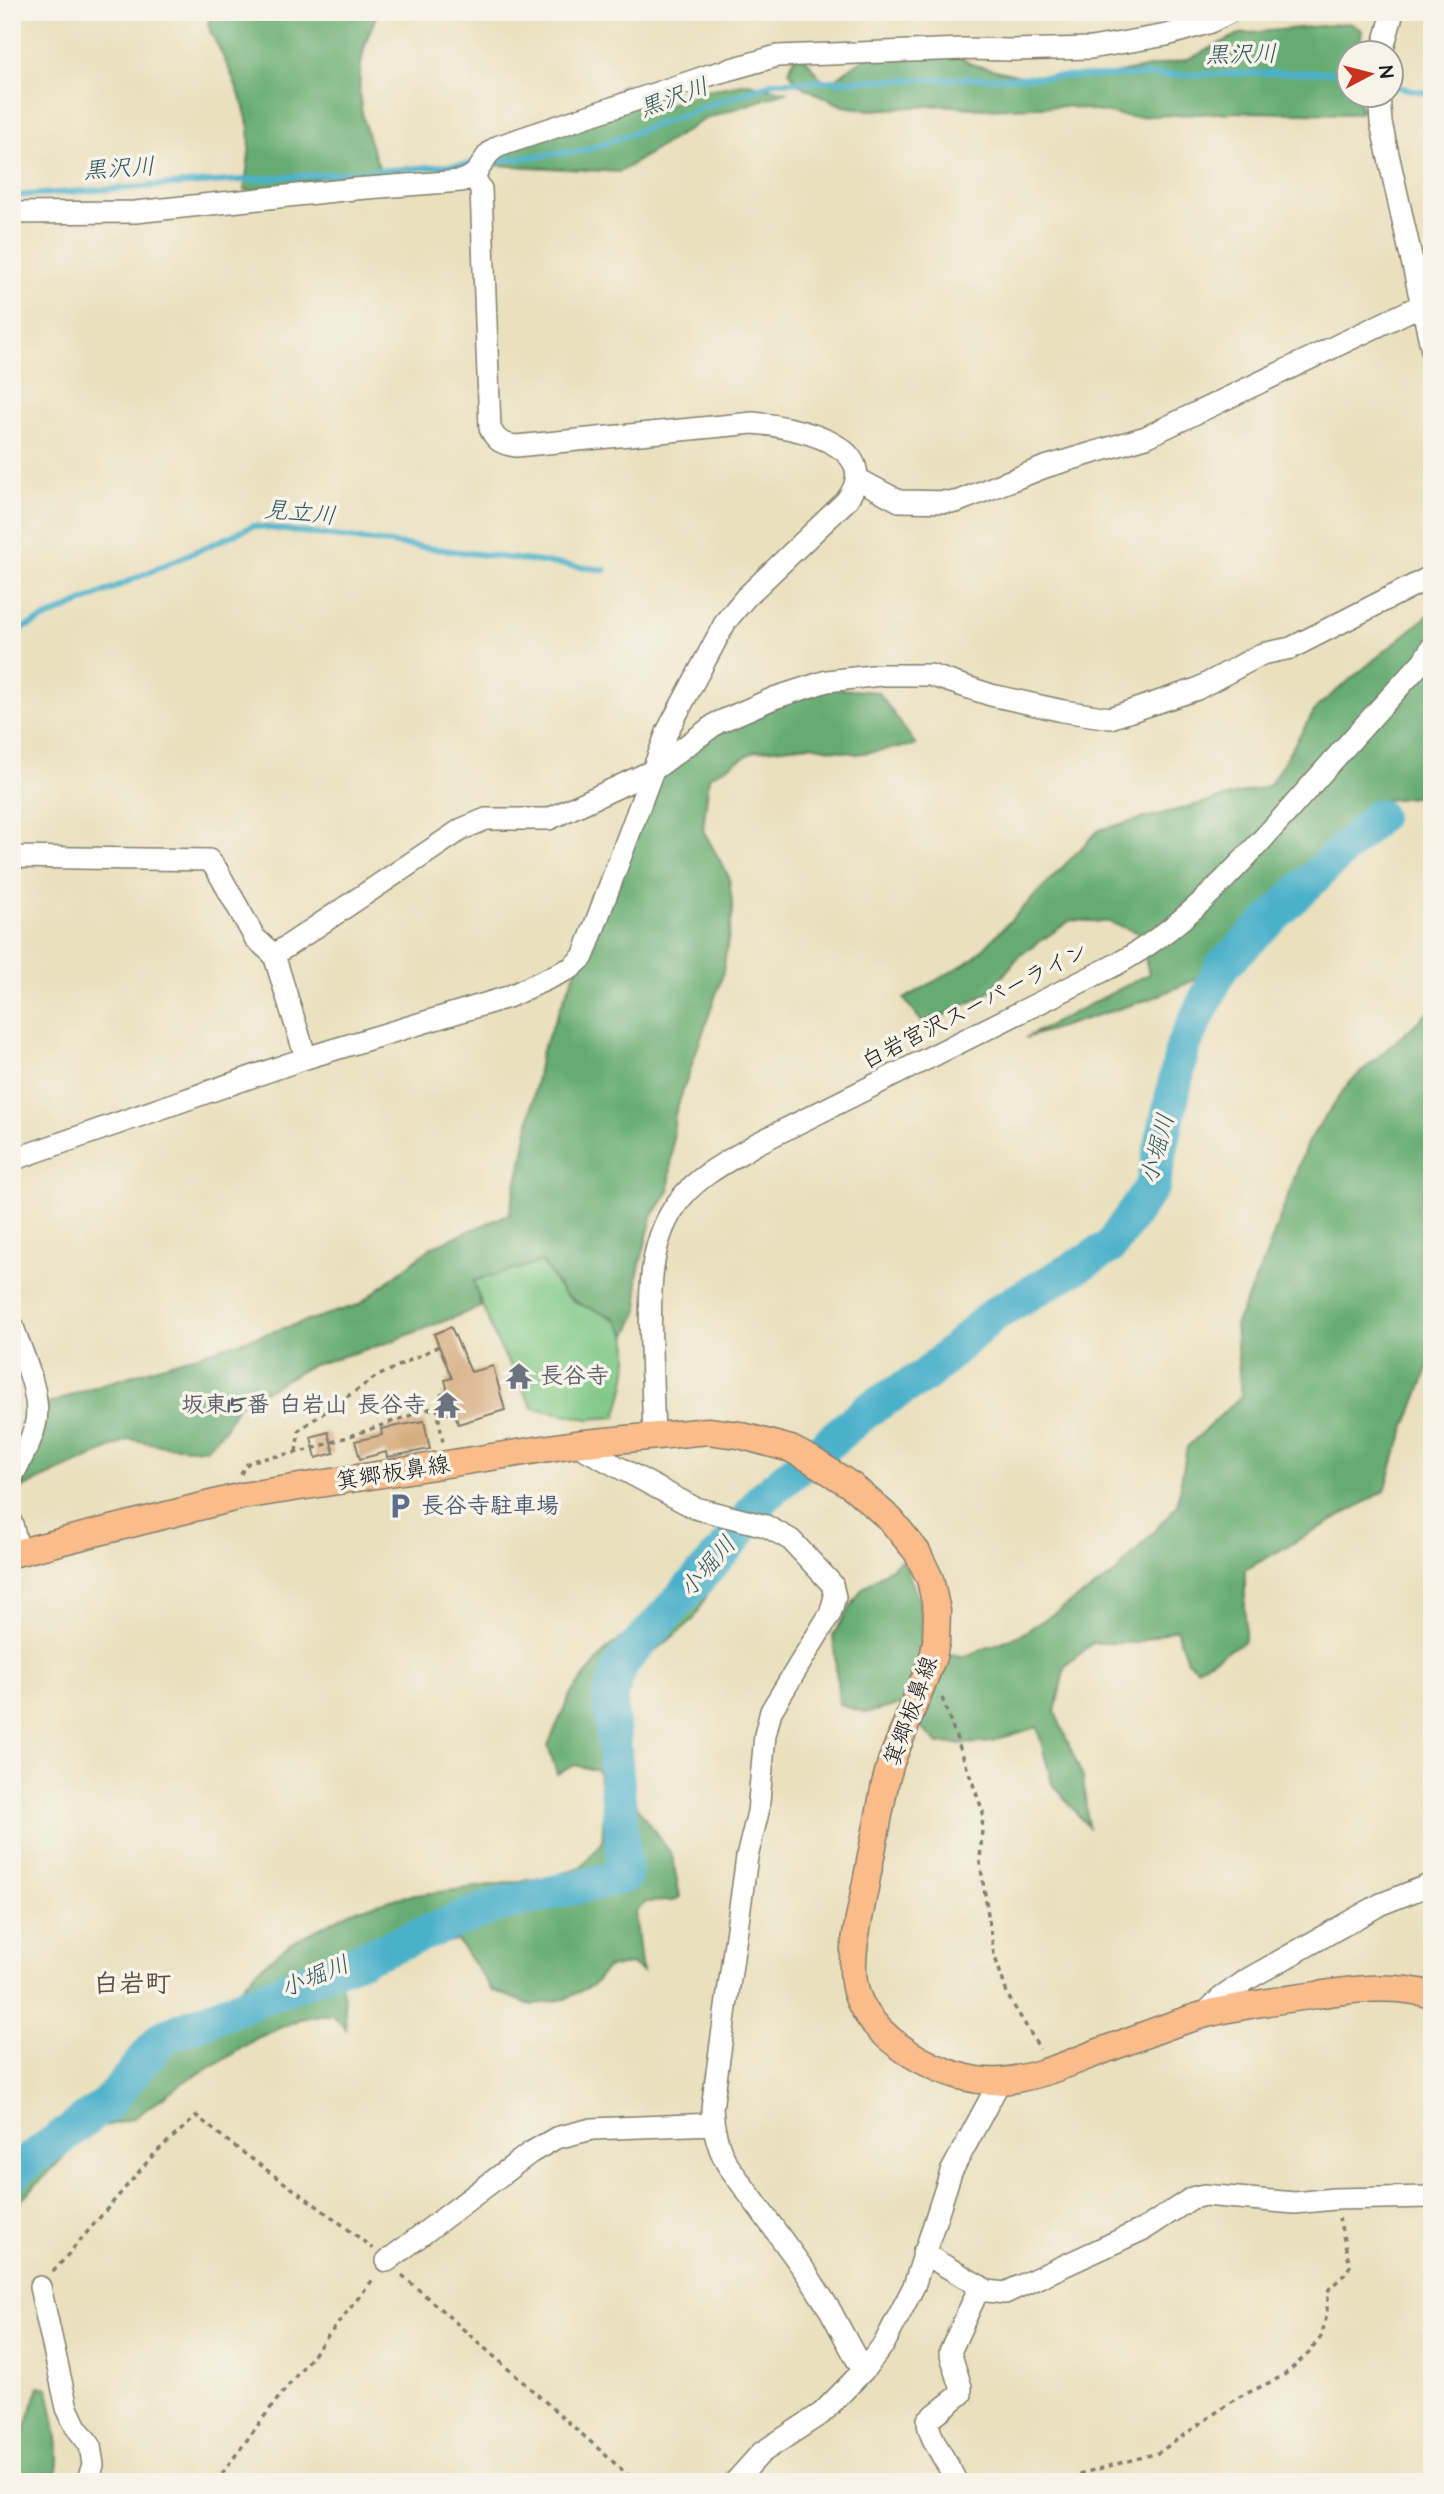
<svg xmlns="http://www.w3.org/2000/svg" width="1444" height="2494" font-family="'Architects Daughter','Klee One',sans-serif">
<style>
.green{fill:#7dc785;stroke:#4c7250;stroke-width:2}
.forest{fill:#66ac72;stroke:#416447;stroke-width:2}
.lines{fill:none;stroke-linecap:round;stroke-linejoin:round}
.stream{stroke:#4bb1ca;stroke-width:6}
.river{stroke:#4bb1ca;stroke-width:35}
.building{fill:#d5aa7d}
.minor-casing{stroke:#837e6d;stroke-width:24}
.major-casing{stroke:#837e6d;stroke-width:29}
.path{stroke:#837e6d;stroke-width:3.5;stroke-dasharray:5 5;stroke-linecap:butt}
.minor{stroke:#fff;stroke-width:21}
.major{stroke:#f9bc8a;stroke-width:26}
.labels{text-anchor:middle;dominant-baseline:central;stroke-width:7;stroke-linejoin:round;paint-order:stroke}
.street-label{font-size:23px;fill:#1c1c1c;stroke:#f7f3e8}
.worship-label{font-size:23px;font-weight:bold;fill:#5b616d;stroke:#f7f3e8;text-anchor:start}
.service-label{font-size:23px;font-weight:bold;fill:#4e5e75;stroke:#f7f3e8;text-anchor:start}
.water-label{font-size:24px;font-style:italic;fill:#2f5862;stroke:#f7f3e8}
.quarter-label{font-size:26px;font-weight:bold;fill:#5d4e3e;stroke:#f7f3e8}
</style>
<rect width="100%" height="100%" fill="#f7f3e8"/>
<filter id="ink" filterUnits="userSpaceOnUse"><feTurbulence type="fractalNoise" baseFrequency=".0143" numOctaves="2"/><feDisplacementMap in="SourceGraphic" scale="14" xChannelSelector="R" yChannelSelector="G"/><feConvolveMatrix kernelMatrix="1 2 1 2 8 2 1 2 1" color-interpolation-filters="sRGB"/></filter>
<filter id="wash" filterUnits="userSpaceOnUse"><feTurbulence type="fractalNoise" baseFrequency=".00686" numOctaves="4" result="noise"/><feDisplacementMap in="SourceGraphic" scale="28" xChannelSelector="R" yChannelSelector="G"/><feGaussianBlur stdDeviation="1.57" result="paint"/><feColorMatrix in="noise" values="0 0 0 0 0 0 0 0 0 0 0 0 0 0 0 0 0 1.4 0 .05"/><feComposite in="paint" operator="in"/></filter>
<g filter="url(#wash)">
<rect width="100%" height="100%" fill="#eae0be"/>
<path class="green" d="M542 1262C549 1272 555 1285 563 1293 576 1306 596 1309 611 1317 641 1331 624 1392 616 1417L588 1419 533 1408 495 1338 473 1281Z"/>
<path class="forest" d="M213 12H378C350 70 356 112 380 169L373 175 320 178 264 192 244 190C247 170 251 149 249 129 244 97 225 59 210 31L208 23Z
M1350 23 1362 30 1359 52H1350V94L1357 95 1362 111 1355 114 1238 112 1131 117 1065 106 982 109 943 105 870 110 843 106 807 89 796 82 789 71 798 49 822 80 835 79 873 52 939 44 971 64 1033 79 1109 75 1184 60 1195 56 1239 34Z
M748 83 786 92 705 119 620 172 476 164 592 113 623 85 660 107 708 90Z
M1432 612V795L1377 801 1195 980 1150 999 1025 1038 1149 974 1139 933 1109 922 1071 920 1019 956 990 992 945 1015 922 1022 904 999 973 959 1099 830 1269 786 1317 707Z
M829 688 878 692 916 745 857 754 810 745 755 751 709 777 703 830 729 877 733 911 722 977 675 1114 669 1191 652 1217 637 1277 639 1310 627 1335 615 1318 582 1305 564 1294 542 1262 473 1281 481 1307 387 1343 310 1366 237 1406 225 1429 206 1449 164 1446 130 1439 20 1489 45 1421 46 1405 88 1389 358 1305 433 1246 509 1214 524 1152 541 1053 658 777 717 733 774 707Z
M1432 1009V1359L1396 1453 1385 1491 1245 1570V1641L1197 1668 1187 1661 1176 1629 1136 1643H1093L1065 1666 1055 1712 1083 1778 1088 1827 1052 1783 1037 1727 986 1743 938 1744 899 1705 866 1713 839 1704 833 1635 862 1589 903 1559 921 1606 922 1651 963 1657 1020 1635 1114 1575 1177 1506 1187 1447 1241 1396 1235 1326 1266 1256 1307 1143 1348 1084Z
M709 1549 719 1550 721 1569 694 1619 639 1665 621 1695 629 1787 637 1807 672 1855 680 1897 672 1901 646 1902 635 1912 642 1972 631 1964 607 1968 593 1985 565 1999 531 2005 492 1990 457 1940 337 1969 344 1997 346 2029 332 2015H320L300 2019 257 2038 225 2059 185 2081 134 2118 91 2130 14 2207 12 2238V2168L82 2114 124 2066 213 2017 257 1970 291 1943 352 1911 401 1897 551 1877 581 1867 602 1843 604 1805 598 1771 575 1765 557 1774 548 1745 571 1693 609 1647 630 1632 661 1595 681 1578 698 1556Z
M39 2386 48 2388C53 2419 64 2451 54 2482H12V2455L21 2442Z"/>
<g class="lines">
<path class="stream" d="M1392 86 1432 94
M489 162 586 150 774 82 1331 72 1350 76
M12 196 475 164
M12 633 253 526 605 570"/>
<path class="river" d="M12 2176 24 2164 107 2104 163 2037 494 1906 625 1876 610 1696 621 1664 734 1539 763 1497 869 1409 926 1375 994 1314 1110 1247 1153 1185 1183 1046 1222 966 1378 816"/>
</g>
<g id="blocks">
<path class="building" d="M451 1327 471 1372 493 1366 505 1410 458 1424 455 1413 447 1415 441 1394 448 1392 445 1380 452 1378 434 1334Z
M424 1421 430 1449 387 1457 386 1452 360 1459 355 1441 382 1435 381 1429Z
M328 1432 334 1453 316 1458 311 1437Z"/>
</g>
</g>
<g filter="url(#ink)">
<use href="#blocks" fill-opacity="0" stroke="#837e6d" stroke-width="2"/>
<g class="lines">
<defs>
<path id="minor" d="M1382 52 1393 12
M1379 94 1381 123 1432 350
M12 213 135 212 354 189 461 181C486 173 479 156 499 146L710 75 777 56 964 49 1011 50 1091 48 1167 35 1208 23 1230 12
M858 479 899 501 956 502 1045 467 1146 437 1432 300
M12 857 209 860 217 870 255 938 274 955 306 1058
M274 955 462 829 486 819H549L652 771 717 723 774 698 827 681 881 675H930L991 695 1063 711 1110 718 1197 689 1262 654 1291 648 1432 576
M12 1160 306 1058 508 997 571 968 583 957 668 730 726 621 746 597 846 501C889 444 790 426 753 423L516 446C502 444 496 441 490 428L481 189 474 177
M12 1324C21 1351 41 1393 36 1421 33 1440 20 1460 12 1477
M654 1436C653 1407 652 1379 651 1350 650 1297 646 1240 682 1197 702 1173 731 1160 756 1144L1117 964C1187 926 1238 866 1291 808 1335 758 1379 709 1423 661L1432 647
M575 1444 695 1508 766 1526 791 1540 832 1584 835 1597 830 1614 771 1711 765 1735 758 1812 747 1857 712 2108C713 2129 717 2146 727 2164L807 2274 830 2310 863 2371
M12 1524 19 1552
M1204 2014 1221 1998 1248 1979 1381 1904 1432 1884
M923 2253 988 2291 1005 2293 1146 2228 1192 2198 1204 2195 1295 2203 1334 2199 1432 2197
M387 2261 530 2153 556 2138 592 2129 713 2124
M40 2287 67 2408 76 2427 90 2445 93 2465 87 2482
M735 2482 761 2453 822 2413 863 2371 884 2344 914 2286 951 2172 1000 2081
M956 2482C949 2463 927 2437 928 2420L961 2394V2387L950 2352 980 2286"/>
<path id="major" d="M12 1554 242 1496 575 1444 708 1431 739 1435 791 1449 810 1459 852 1486 891 1520 917 1552 930 1579 937 1611 936 1642 933 1657 891 1762 885 1784C878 1822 870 1860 863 1898 858 1926 850 1954 854 1982 861 2038 949 2085 1001 2081 1039 2078 1076 2060 1112 2047 1143 2036 1175 2022 1207 2014 1243 2005 1279 2000 1316 1995 1354 1989 1394 1984 1432 1995"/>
</defs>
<use href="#minor" class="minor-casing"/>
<use href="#major" class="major-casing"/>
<path class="path" d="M437 1407 443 1443
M296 1452 299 1430 374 1378 439 1346
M241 1474 244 1467 251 1461 309 1450 444 1404
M942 1698 983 1812 980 1862 994 1954 1008 1996 1040 2049
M53 2272 155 2153 197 2116C253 2164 316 2202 373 2249
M402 2275 636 2482
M216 2482 272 2406 375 2277
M1072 2482 1083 2473 1094 2470 1158 2453 1237 2398 1283 2376 1309 2353 1321 2337 1326 2319 1329 2289 1346 2273 1350 2266 1339 2218"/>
<use href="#minor" class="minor"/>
<use href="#major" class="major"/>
</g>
</g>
<defs>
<symbol id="temple-bare" viewBox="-9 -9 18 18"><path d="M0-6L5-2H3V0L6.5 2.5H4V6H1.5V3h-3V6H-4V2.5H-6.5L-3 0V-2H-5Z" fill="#6b7280" stroke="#f7f3e8" stroke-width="2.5" paint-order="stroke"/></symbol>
<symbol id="parking-bare" viewBox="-9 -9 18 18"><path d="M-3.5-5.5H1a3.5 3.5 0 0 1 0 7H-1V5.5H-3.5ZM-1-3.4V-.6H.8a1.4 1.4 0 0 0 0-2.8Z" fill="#5c6f8a" stroke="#f7f3e8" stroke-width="2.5" paint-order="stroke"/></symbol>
</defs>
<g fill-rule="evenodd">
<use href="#temple-bare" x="500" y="1357" width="38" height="38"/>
<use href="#temple-bare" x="428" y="1386" width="38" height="38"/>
<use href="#parking-bare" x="381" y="1487" width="38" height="38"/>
</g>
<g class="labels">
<g class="street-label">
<text transform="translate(975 1006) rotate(-27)">白岩宮沢スーパーライン</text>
<text transform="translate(393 1473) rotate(-9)">箕郷板鼻線</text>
<text transform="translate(911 1711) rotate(-70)">箕郷板鼻線</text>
</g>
<g class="worship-label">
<text x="540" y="1376">長谷寺</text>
<text x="426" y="1405" text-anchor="end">坂東15番 白岩山 長谷寺</text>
</g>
<g class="service-label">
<text x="421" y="1506">長谷寺駐車場</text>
</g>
<g class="water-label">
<text transform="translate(1241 55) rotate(-1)">黒沢川</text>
<text transform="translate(674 98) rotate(-20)">黒沢川</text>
<text transform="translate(119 169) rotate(-4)">黒沢川</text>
<text transform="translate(300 513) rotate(6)">見立川</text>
<text transform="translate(1158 1149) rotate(-75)">小堀川</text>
<text transform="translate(708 1567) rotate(-49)">小堀川</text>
<text transform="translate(315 1977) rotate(-22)">小堀川</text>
</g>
<g class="quarter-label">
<text x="132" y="1984">白岩町</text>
</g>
</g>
<rect width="1444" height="2494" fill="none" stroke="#f7f3e8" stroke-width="42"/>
<g transform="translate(1370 74) rotate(83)"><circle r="33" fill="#f7f3e8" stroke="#9f9d96" stroke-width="2"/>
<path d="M0-5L12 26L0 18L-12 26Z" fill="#c8321e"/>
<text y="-10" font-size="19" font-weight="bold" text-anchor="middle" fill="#1c1c1c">N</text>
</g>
</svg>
